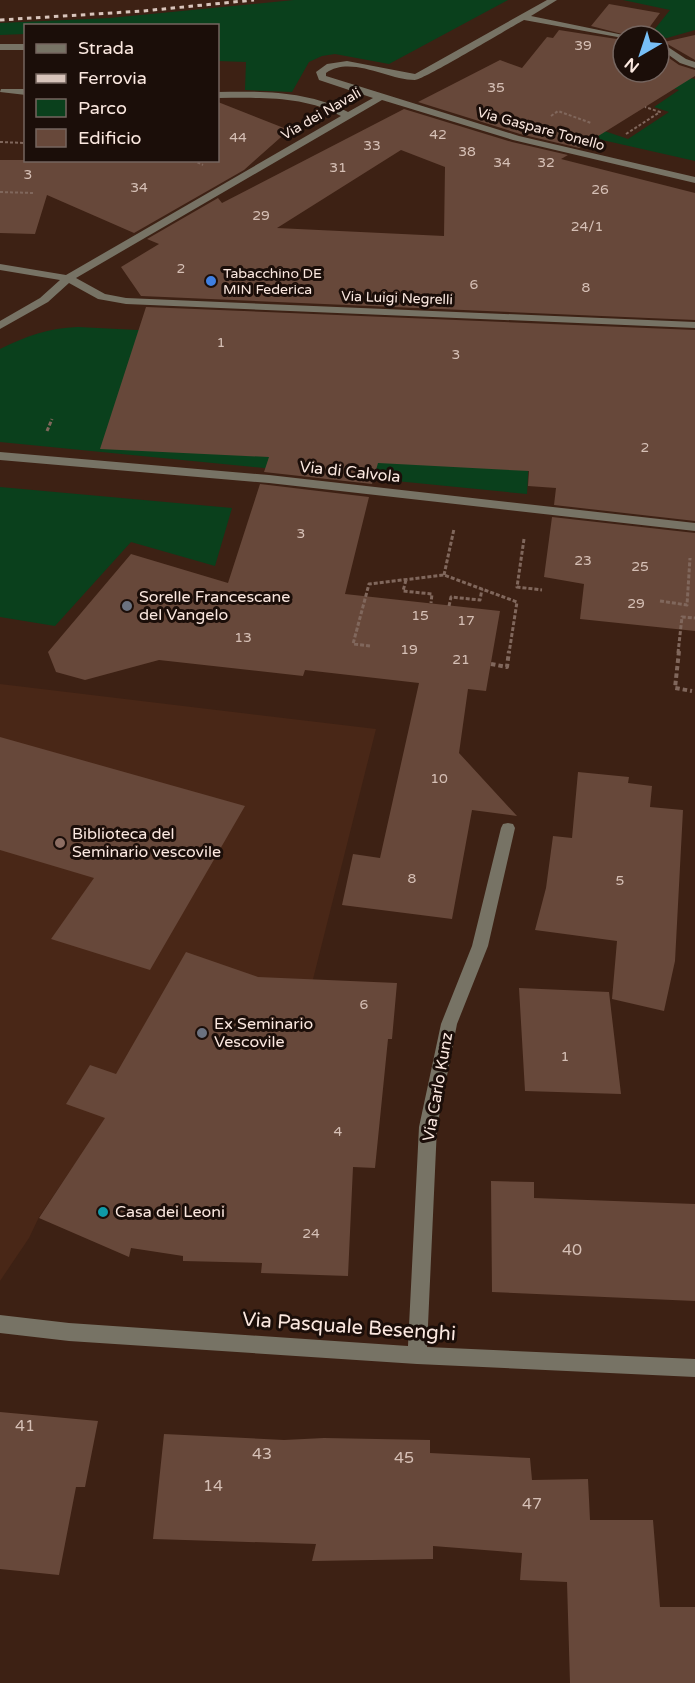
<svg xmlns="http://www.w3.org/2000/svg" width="695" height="1683" font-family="'Varela Round',sans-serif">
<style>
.built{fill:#492717}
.green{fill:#0a401c}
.building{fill:#67483a;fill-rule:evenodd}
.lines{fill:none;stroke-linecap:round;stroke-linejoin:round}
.path-far2{stroke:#80675c;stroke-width:2;stroke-dasharray:3 2;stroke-linecap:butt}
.path-far1{stroke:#80675c;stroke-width:3;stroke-dasharray:4 2;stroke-linecap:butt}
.path{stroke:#80675c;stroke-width:4;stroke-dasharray:4.5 3;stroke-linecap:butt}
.minor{fill:#777365;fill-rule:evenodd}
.rail{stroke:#d8c4bb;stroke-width:3;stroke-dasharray:4.5 4.5;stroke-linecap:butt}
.shop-dot{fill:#3f7fe0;stroke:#1b0e09;stroke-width:2}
.worship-dot{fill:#6b7280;stroke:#1b0e09;stroke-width:2}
.education-dot{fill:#8d6e63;stroke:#1b0e09;stroke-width:2}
.culture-dot{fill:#0f9aa8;stroke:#1b0e09;stroke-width:2}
.labels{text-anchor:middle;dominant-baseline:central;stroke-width:6;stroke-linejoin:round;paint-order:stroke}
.number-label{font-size:14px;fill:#d6c0b6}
.far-street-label{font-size:14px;fill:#fbe8e0;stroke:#1b0e09}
.far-poi-label{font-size:14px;fill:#fbe8e0;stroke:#1b0e09;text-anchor:start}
.street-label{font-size:16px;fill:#fbe8e0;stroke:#1b0e09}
.poi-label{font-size:16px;fill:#fbe8e0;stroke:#1b0e09;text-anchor:start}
.near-number-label{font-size:16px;fill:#d6c0b6}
.near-street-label{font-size:20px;fill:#fbe8e0;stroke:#1b0e09}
</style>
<rect width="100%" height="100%" fill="#3d2114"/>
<path class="built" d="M0 684 376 729 305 1011 79 1158 39 1217 29 1238 0 1281Z"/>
<path class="green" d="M294 0H508L389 64 335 54 322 56 309 62 292 92 245 90 246 62 218 61V26H26L25 34 0 35V23L110 18Z
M623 0H695V30L667 38 650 35 670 10Z
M623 72H659L695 79V161L545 127 563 117 628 139 669 112 654 107 679 90Z
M78 327 535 350 527 494 0 442V349C27 336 48 328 78 327Z
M0 487 232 508 215 566 131 542 55 626 0 617Z"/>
<path class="building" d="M609 4 660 13 643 36H630L591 26Z
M559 30 623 40V72H659V51L679 65 695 70V76L579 148 520 134 418 102 500 60 522 68 547 37 553 38Z
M695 35V60L664 42Z
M218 102 289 130 244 170 134 233 47 195 35 234 0 233V160H218Z
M404 109 512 142 568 155 561 159 695 193V320L141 296 121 267 159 244 147 239 218 198 222 203ZM401 150 445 167 444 236 277 228Z
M146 307 695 330V521L554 505 556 488 528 486 529 471 378 463 372 484 264 472 269 457 100 449Z
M260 484 369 497 345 594 500 611 486 691 468 689 459 753 517 816 472 810 452 919 342 905 353 854 380 858 419 683 305 670 303 676 159 660 85 680 56 672 48 652 131 554 228 583Z
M552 517 695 533V631L580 619 584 584 544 577Z
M0 737 245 806 150 970 51 939 94 878 0 850Z
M578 772 629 777 628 783 652 786 650 807 683 810 675 961 664 1011 612 999 617 941 535 930 546 888 553 836 572 838Z
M186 952 258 977 397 983 392 1039H388L375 1168 353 1167 348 1276 261 1273 262 1263 183 1261V1256L131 1248 129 1257 39 1218 105 1118 66 1104 90 1065 116 1074Z
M519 988 609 992 621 1094 525 1091Z
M491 1181 534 1182V1198L695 1204V1301L492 1292Z
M0 1412 98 1421 85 1487H76L59 1575 0 1569Z
M164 1434 284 1440 324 1438 430 1440V1453L530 1458 532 1480 588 1479 590 1520H653L660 1607H695V1683H570L567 1582 520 1580 522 1553 433 1546V1559L312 1561 316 1544 153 1539Z"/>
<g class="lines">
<path class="path-far2" d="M551 116 558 111 591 123
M626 134 660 112 645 107
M0 142 26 143
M193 160 203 165
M0 192 33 193"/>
<path class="path-far1" d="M47 431 52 419
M524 539 517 587 542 590
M444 575 454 529
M406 580 403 591 432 594 431 603
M660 601 687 605 690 558
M449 606 451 597 480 600 482 589
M370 646 353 644 369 584 444 575 517 602 509 653
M678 653 682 617 695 618"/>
<path class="path" d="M679 651 675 688 692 691
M491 664 507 667 509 651"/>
<path class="minor" d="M547 0H557L531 16 628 36H623V38L524 20C509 28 425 79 415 80 388 80 351 55 326 73V76L519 136 695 177V183L513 140 382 100 76 278 105 294 126 298 695 322V328L126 304 98 299 69 283 48 302 0 329V321L40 298 60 280 0 270V264L66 275 341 116C304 95 259 98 218 98V92C260 91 309 91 348 112L373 98 319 80 316 72 327 64 347 61 415 74Z
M659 41 686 59 695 62V68L680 63 659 48Z
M0 44H26V50H0Z
M1 89H26V95L0 92Z
M0 452 269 475 695 523V531L269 483 0 460Z
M508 823 513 824 515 828 488 946 457 1024 437 1127 427 1347 695 1359V1377L417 1364 69 1341 0 1333V1315L69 1323 408 1346 419 1127 441 1024 472 946 501 828 503 824Z"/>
<path class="rail" d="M0 20 143 11 254 0"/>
</g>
<circle class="shop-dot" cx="211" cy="281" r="6"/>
<g class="worship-dot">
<circle cx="127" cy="606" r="6"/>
<circle cx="202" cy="1033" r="6"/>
</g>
<circle class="education-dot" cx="60" cy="843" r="6"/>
<circle class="culture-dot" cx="103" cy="1212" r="6"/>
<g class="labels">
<g class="number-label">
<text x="583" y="45">39</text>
<text x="496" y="87">35</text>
<text x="438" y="134">42</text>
<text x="238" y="137">44</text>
<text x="372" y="145">33</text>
<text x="467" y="151">38</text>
<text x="502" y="162">34</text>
<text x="546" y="162">32</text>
<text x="338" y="167">31</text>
<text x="28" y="174">3</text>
<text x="139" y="187">34</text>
<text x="600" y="189">26</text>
<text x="261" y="215">29</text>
<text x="587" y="226">24/1</text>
<text x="181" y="268">2</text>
<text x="474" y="284">6</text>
<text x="586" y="287">8</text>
<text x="221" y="342">1</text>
<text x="456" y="354">3</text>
<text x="645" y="447">2</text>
<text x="301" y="533">3</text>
<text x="583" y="560">23</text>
<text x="640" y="566">25</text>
<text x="636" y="603">29</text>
<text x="420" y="615">15</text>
<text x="466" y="620">17</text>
<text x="243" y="637">13</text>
<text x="409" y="649">19</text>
<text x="461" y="659">21</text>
<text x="439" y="778">10</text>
<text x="412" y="878">8</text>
<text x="620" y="880">5</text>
<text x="364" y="1004">6</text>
<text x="565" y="1056">1</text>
<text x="338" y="1131">4</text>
<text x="311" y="1233">24</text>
</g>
<g class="far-street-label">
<text transform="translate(321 114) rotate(-30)">Via dei Navali</text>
<text transform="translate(541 129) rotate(15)">Via Gaspare Tonello</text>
<text transform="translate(397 298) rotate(2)">Via Luigi Negrelli</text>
</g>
<g class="far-poi-label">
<text x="223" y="273">Tabacchino DE<tspan x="223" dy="16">MIN Federica</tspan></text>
</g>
<g class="street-label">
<text transform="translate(350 472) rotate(6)">Via di Calvola</text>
<text transform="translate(438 1087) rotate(-80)">Via Carlo Kunz</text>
</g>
<g class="poi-label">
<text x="139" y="597">Sorelle Francescane<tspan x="139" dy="18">del Vangelo</tspan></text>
<text x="72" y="834">Biblioteca del<tspan x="72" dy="18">Seminario vescovile</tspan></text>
<text x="214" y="1024">Ex Seminario<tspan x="214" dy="18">Vescovile</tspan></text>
<text x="115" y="1212">Casa dei Leoni</text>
</g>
<g class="near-number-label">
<text x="572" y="1250">40</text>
<text x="25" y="1426">41</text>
<text x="262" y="1454">43</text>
<text x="404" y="1458">45</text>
<text x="213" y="1486">14</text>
<text x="532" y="1504">47</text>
</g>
<g class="near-street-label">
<text transform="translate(349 1327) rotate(4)">Via Pasquale Besenghi</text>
</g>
</g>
<rect x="24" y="24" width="195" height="138" fill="#1b0e09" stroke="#75655f" stroke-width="1.5"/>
<rect x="36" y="44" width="30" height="9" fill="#777365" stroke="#75655f" stroke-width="1.5"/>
<text x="78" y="54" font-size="18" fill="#fbe8e0">Strada</text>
<rect x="36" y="74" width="30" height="9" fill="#d8c4bb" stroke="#75655f" stroke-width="1.5"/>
<text x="78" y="84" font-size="18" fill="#fbe8e0">Ferrovia</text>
<rect x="36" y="99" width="30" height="18" fill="#0a401c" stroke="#75655f" stroke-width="1.5"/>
<text x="78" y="114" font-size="18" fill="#fbe8e0">Parco</text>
<rect x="36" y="129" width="30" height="18" fill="#67483a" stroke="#75655f" stroke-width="1.5"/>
<text x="78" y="144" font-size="18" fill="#fbe8e0">Edificio</text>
<g transform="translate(641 54) rotate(219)"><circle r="28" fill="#1b0e09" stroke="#75655f" stroke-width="1.5"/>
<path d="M0-4.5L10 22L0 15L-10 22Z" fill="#77bff7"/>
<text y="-9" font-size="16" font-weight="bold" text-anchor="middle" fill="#fbe8e0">N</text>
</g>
</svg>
